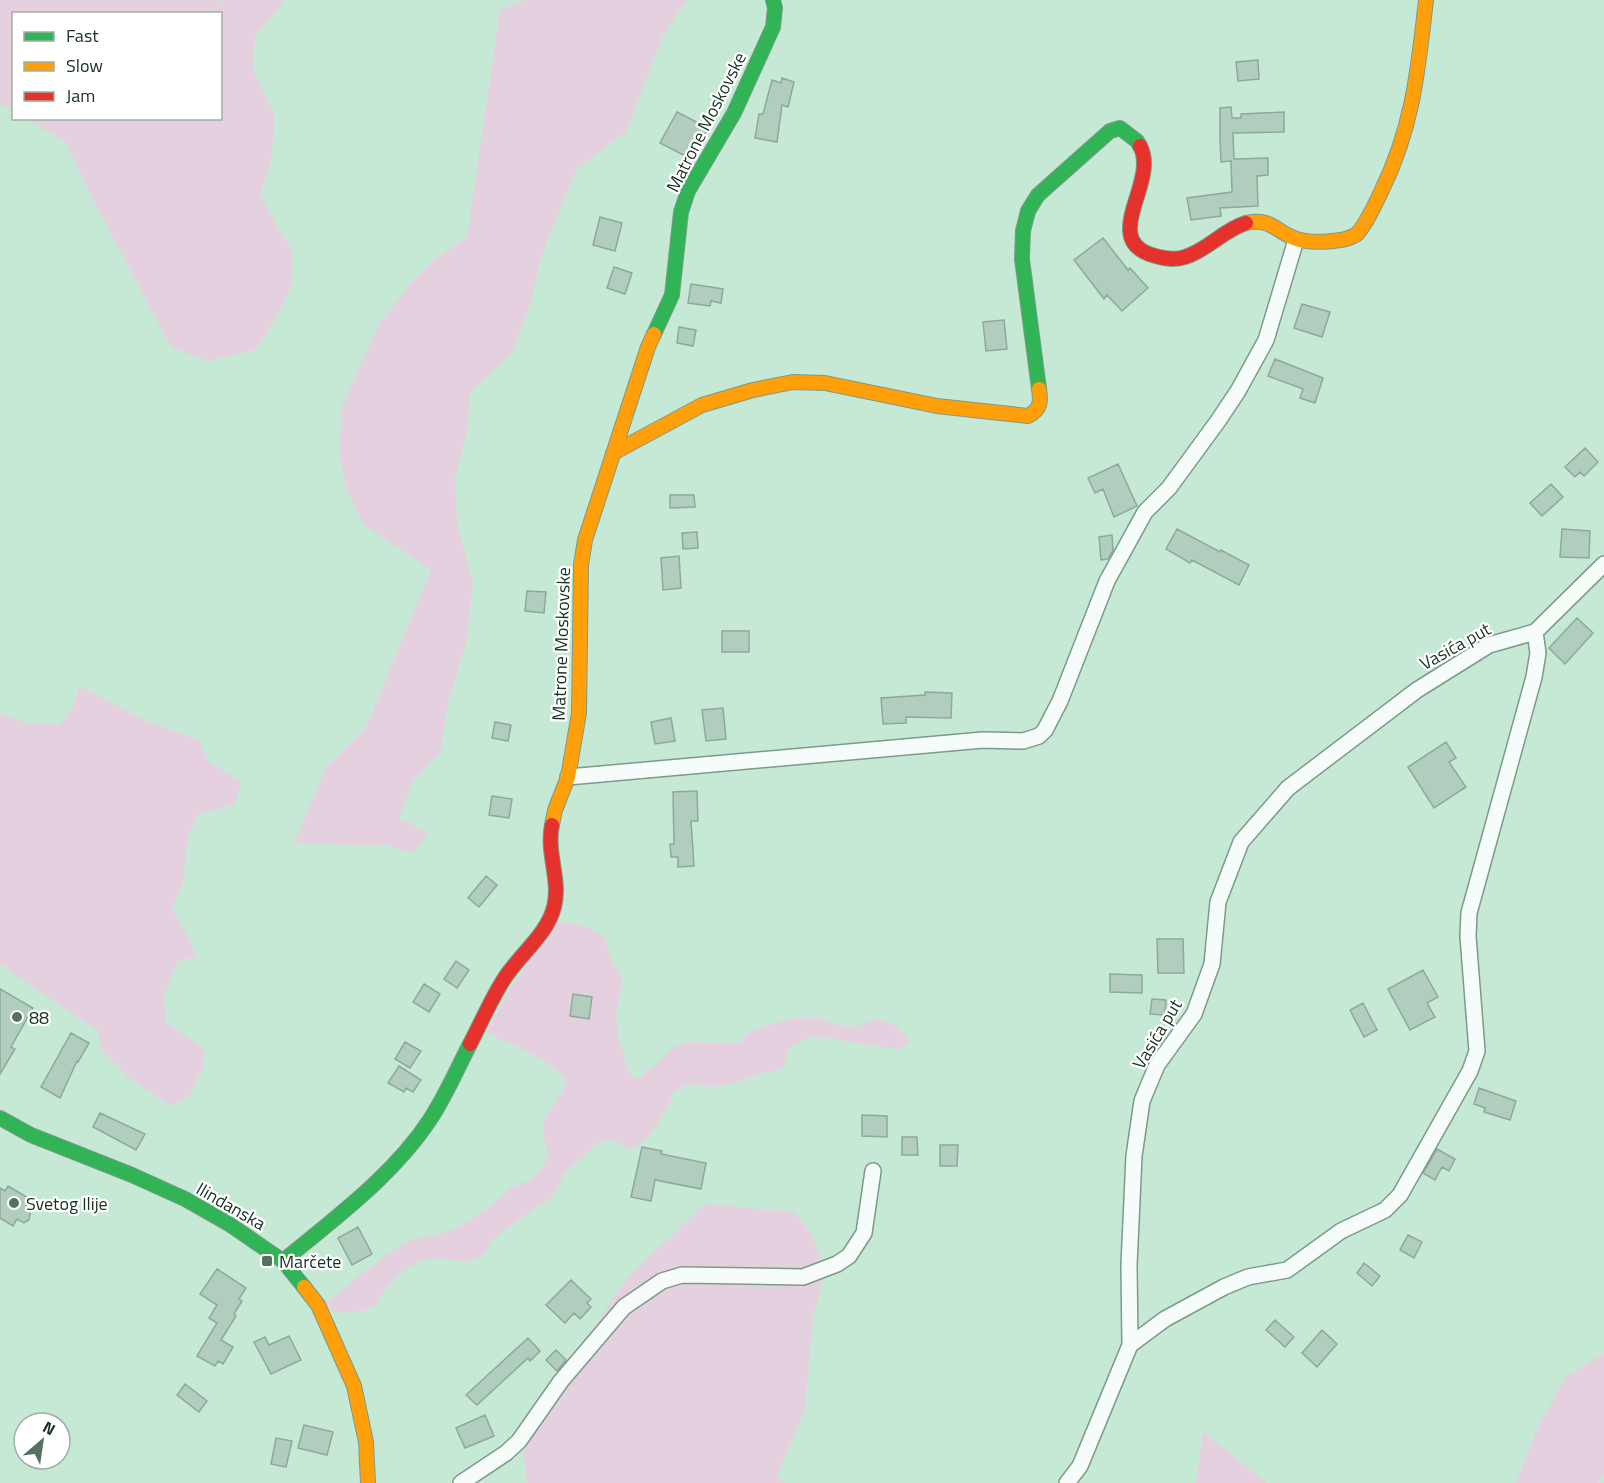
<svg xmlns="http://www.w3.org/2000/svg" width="1604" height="1483" font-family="'Titillium Web',sans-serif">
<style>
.green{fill:#e5d0e0}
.building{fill:#b1cdbd;stroke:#8da999;stroke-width:1.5}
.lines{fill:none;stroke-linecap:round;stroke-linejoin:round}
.street-casing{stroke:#7d9a8a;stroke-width:18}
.fast-casing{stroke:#7d9a8a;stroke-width:16}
.slow-casing{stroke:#7d9a8a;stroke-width:16}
.jam-casing{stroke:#7d9a8a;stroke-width:16}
.street{stroke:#f6fcf9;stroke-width:15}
.fast{stroke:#30b455;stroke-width:14}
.slow{stroke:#ff9f0a;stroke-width:14}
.jam{stroke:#e5322d;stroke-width:14}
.poi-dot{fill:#547161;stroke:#fff;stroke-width:2}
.labels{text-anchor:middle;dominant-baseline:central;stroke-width:4.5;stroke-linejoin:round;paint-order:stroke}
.street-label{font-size:18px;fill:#173123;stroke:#fff}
.poi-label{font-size:18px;fill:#173123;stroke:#fff;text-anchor:start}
</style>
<rect width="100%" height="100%" fill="#c6e9d5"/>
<path class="green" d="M0 0H219L220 3 223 0H284L282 4 255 36 253 70 275 116 271 161 260 195 293 253 291 288 272 325 255 350 209 361 171 347 92 198 66 143 27 119 220 118V14H14L13 110 0 103Z
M525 0H687L664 33 626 132 576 170 542 254 531 302 513 351 470 393 467 432 455 477 457 523 473 584 466 643 448 703 441 750 412 783 399 818 429 833 412 853 389 846 294 843 327 766 365 730 431 570 364 525 346 489 340 455 341 408 379 324 410 284 438 257 467 237 500 10Z
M79 686 147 721 199 740 209 762 241 782 235 805 198 814 188 837 183 883 172 910 189 938 196 957 178 961 164 996 166 1022 204 1049 203 1066 190 1095 171 1106 128 1077 100 1048 98 1031 0 964V713L26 723 60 725 74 705Z
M558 921 589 927 606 938 609 956 623 979 616 1011 618 1034 629 1074 639 1079 675 1046 689 1042 738 1043 750 1031 793 1018H821L837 1025 855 1027 877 1019 893 1024 910 1041 899 1049 811 1036 788 1049 783 1069 758 1074 732 1084 709 1087 687 1084 673 1093C667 1113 648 1142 629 1150L614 1139 598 1143 565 1173 551 1198 507 1228 492 1241 482 1255 470 1262 437 1258 419 1261 401 1273 385 1289 375 1306 363 1311 334 1313 325 1304 385 1255 411 1240 445 1233 461 1225 488 1209 512 1187 528 1181 545 1165 548 1154 544 1137V1120L565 1086 564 1077 543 1060 486 1032 510 988Z
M705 1204 794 1212 812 1235 826 1270 813 1316 805 1409 777 1477 785 1483H527L523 1447 574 1356 629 1276Z
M1604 1353V1472L1598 1483H1516L1536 1431 1565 1378Z
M1203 1432 1267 1483H1196Z"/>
<path class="building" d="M1258 60 1259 79 1238 81 1236 62Z
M782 78 794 82 788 107 782 105 777 142 755 138 759 114H763L772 80 781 83Z
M1231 107 1232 118H1241V114L1284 112V132L1233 133 1234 159 1268 158V175L1257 176 1258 206 1220 208 1221 216 1191 220 1187 198 1232 192 1231 161 1221 162 1220 139V108Z
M677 112 708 128 691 159 660 143Z
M600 217 622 223 615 251 593 245Z
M1103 238 1128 270 1130 268 1148 288 1122 311 1107 295 1104 299 1074 260Z
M614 267 632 273 625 294 607 288Z
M691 284 723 289 721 303 711 301 710 306 688 303Z
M1302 304 1330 312 1322 337 1294 328Z
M1004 320 1007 349 986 351 983 322Z
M679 327 696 330 693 346 677 343Z
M1275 359 1323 378 1315 403 1300 398 1303 389 1268 376Z
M1585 448 1598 462 1584 476 1580 472 1575 477 1565 467Z
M1118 464 1137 506 1114 517 1103 489 1095 493 1088 478Z
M1551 484 1563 497 1542 516 1530 503Z
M670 495H694L695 507 670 508Z
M1177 529 1220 552 1221 550 1249 565 1239 585 1192 560 1190 563 1166 549Z
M1562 529 1590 531 1589 558 1560 557Z
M697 532 698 548 683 549 682 533Z
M1112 535 1113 550 1108 559 1101 560 1099 537Z
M679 556 681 588 663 590 661 558Z
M527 591 546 592 544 613 525 611Z
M1577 618 1593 633 1565 664 1549 648Z
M722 631H749V652H722Z
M925 692 952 693 951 718 906 717V723L883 724 881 698 925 695Z
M723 708 726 739 706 741 702 710Z
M671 718 675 741 655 744 651 722Z
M495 722 511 725 508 741 492 738Z
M1446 742 1456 758 1449 762 1466 787 1434 808 1408 767Z
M697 791 698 821H691L694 866 678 867V857H671L670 844H674L673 792Z
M492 796 512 799 509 818 489 815Z
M486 876 497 885 479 907 468 898Z
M1157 939H1183L1184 973H1158Z
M456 961 469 970 457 988 444 979Z
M1423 970 1438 997 1427 1003 1435 1017 1410 1030 1388 989Z
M1110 974 1142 975V993L1110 992Z
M424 984 440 994 429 1012 413 1002Z
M0 989 33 1008 11 1047 15 1049 0 1074Z
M573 994 592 997 589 1019 570 1016Z
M1152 999 1166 1000 1165 1015 1150 1014Z
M1363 1003 1377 1030 1364 1037 1350 1010Z
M71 1033 89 1043 78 1062 77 1061 60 1098 41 1087Z
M405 1042 421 1051 410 1068 395 1059Z
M399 1066 421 1080 413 1092 406 1088 404 1092 388 1083Z
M1479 1088 1516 1101 1510 1120 1484 1112 1485 1108 1474 1104Z
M100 1113 145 1134 136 1150 93 1127Z
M862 1115 887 1116V1137L862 1136Z
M902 1137H917L918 1155H902Z
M940 1145H958L957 1166H940Z
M642 1147 662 1151 661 1154 706 1163 701 1189 655 1180 651 1201 631 1197Z
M1437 1149 1455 1159 1449 1171 1442 1167 1435 1180 1423 1173Z
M8 1186 30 1199 26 1206 31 1209 29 1220 24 1223 17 1219 13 1226 0 1218V1188L5 1191Z
M358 1227 372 1254 352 1265 338 1238Z
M1408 1235 1422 1242 1414 1258 1400 1250Z
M1364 1263 1380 1276 1372 1286 1357 1273Z
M217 1269 246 1288 239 1299 242 1301 234 1314 236 1316 221 1340 233 1347 223 1364 218 1361 215 1366 197 1356 217 1323 209 1318 217 1305 200 1294Z
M571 1280 591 1299 587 1303 591 1307 580 1319 574 1313 565 1323 546 1305Z
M1275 1320 1294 1337 1285 1347 1266 1330Z
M1322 1330 1337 1344 1317 1367 1302 1353Z
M289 1336 301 1360 271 1374 254 1342 265 1337 269 1345Z
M528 1338 540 1351 530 1361 528 1358 477 1405 466 1395Z
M556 1350 566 1360 557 1371 546 1360Z
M185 1384 207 1401 199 1412 177 1395Z
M485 1415 494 1436 465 1448 456 1428Z
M304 1425 333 1432 327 1455 298 1448Z
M276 1438 292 1441 286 1467 271 1464Z"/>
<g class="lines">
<defs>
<path id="street" d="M568 777 983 740 1023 741 1039 736 1045 730 1060 701 1107 581 1145 512 1169 488 1218 421 1238 391 1266 340 1296 240
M1130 1345 1165 1319 1224 1287 1248 1277 1287 1270 1341 1231 1385 1210 1400 1195 1470 1071 1477 1051 1468 936 1469 913 1534 677 1538 653 1535 632
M461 1483 506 1453 519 1441 561 1381 624 1307 662 1281 682 1275 803 1277 837 1264 849 1256 864 1233 873 1171
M1067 1483 1080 1466 1130 1345 1129 1265 1134 1156 1142 1101 1157 1065 1194 1014 1212 964 1218 902 1241 842 1288 788 1417 690 1489 645 1535 632 1604 564"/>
<path id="fast" d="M654 334 672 295 681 212 688 191 734 113 773 27 775 8 773 0
M1039 389 1022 259 1023 231 1028 211 1038 195 1110 131 1120 128 1137 141 1140 146
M0 1118 31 1135 132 1175 185 1199 229 1224 283 1261 304 1287
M283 1261C335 1218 394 1175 431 1118 446 1095 457 1069 470 1044"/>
<path id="slow" d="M1246 223C1271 218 1274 230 1294 238 1308 244 1347 243 1358 233 1368 221 1374 206 1381 192 1413 127 1418 71 1426 0
M613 453 702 405 753 390 793 382 825 383 937 406 1028 416C1041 409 1041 402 1039 389
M552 825 555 810 568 777 579 713 581 565 585 540 648 347 654 334
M304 1287 318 1305 354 1386 366 1442 368 1483"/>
<path id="jam" d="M1140 146C1159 181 1102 236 1149 254 1161 258 1173 261 1185 257 1208 250 1223 230 1246 223
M470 1044C481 1023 491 999 504 979 519 955 547 935 554 907 561 880 546 853 552 825"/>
</defs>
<use href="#street" class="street-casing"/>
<use href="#fast" class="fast-casing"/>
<use href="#slow" class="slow-casing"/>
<use href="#jam" class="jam-casing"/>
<use href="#street" class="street"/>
<use href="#fast" class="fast"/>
<use href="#slow" class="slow"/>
<use href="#jam" class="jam"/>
</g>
<g class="poi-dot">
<circle cx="17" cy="1017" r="6"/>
<circle cx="14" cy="1203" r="6"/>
<rect x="261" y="1255" width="12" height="12" rx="3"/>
</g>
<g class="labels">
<g class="street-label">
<text transform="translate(706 122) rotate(-63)">Matrone Moskovske</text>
<text transform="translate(561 644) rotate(-88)">Matrone Moskovske</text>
<text transform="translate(1455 646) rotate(-29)">Vasića put</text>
<text transform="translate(1157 1034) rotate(-59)">Vasića put</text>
<text transform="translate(231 1206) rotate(30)">Ilindanska</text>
</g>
<g class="poi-label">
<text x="29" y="1017">88</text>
<text x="26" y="1203">Svetog Ilije</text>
<text x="279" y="1261">Marčete</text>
</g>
</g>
<rect x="12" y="12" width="210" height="108" fill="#ffffff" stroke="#a2ada7" stroke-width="1.5"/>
<rect x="24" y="32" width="30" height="9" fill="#30b455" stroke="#a2ada7" stroke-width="1.5"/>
<text x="66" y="42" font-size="18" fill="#173123">Fast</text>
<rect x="24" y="62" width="30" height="9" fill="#ff9f0a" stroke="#a2ada7" stroke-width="1.5"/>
<text x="66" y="72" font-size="18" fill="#173123">Slow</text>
<rect x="24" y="92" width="30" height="9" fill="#e5322d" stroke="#a2ada7" stroke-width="1.5"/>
<text x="66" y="102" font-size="18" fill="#173123">Jam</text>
<g transform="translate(42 1441) rotate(29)"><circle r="28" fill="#ffffff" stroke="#a2ada7" stroke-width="1.5"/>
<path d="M0-4.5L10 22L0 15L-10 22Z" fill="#547161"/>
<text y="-9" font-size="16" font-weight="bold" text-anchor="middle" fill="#173123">N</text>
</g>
</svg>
